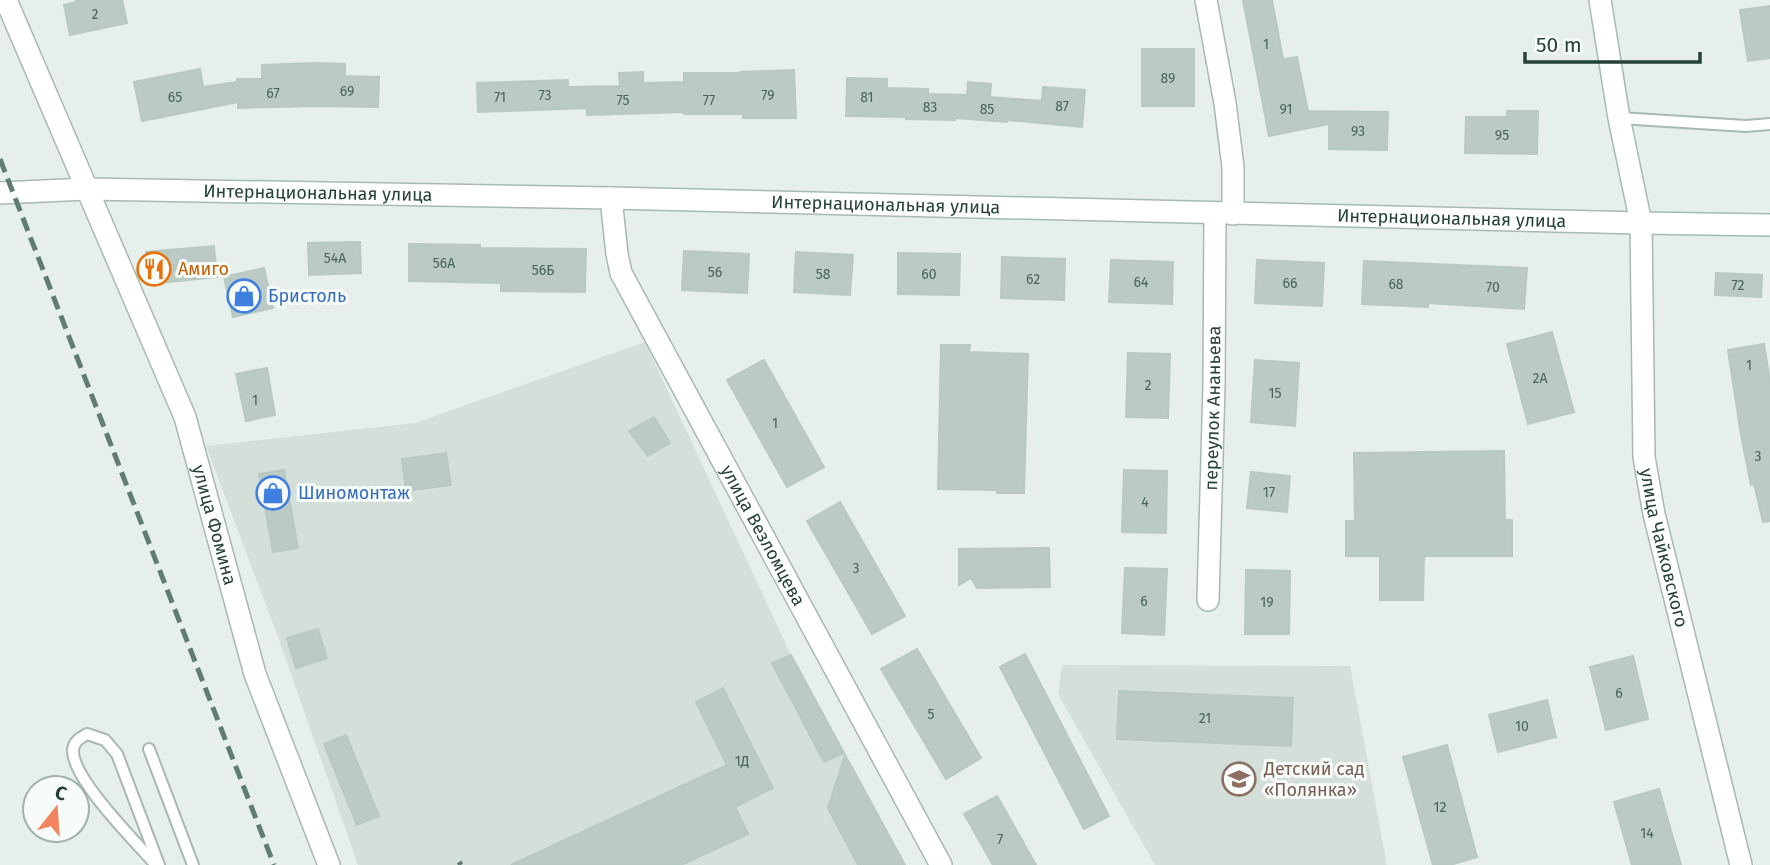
<svg xmlns="http://www.w3.org/2000/svg" width="1770" height="865" font-family="'Fira Sans',sans-serif">
<style>
.built{fill:#d4dfda}
.building{fill:#bbcac4;stroke:#b8c9c2;stroke-width:2}
.lines{fill:none;stroke-linecap:round;stroke-linejoin:round}
.service-casing{stroke:#a8b8b2;stroke-width:14}
.minor-casing{stroke:#a8b8b2;stroke-width:24}
.tertiary-casing{stroke:#a8b8b2;stroke-width:24}
.secondary-casing{stroke:#a4bbb3;stroke-width:24}
.service{stroke:#fff;stroke-width:10}
.minor{stroke:#fff;stroke-width:21}
.tertiary{stroke:#fff;stroke-width:21}
.secondary{stroke:#fff;stroke-width:21}
.rail{stroke:#5f7d75;stroke-width:5;stroke-dasharray:14 7;stroke-linecap:butt}
.labels{text-anchor:middle;dominant-baseline:central;stroke-width:6;stroke-linejoin:round;paint-order:stroke}
.number-label{font-size:14px;fill:#4a645c}
.street-label{font-size:18px;fill:#24423a;stroke:#f7fbf9}
.food-label{font-size:18px;fill:#c56008;stroke:#f7fbf9;text-anchor:start}
.shop-label{font-size:18px;fill:#366cbe;stroke:#f7fbf9;text-anchor:start}
.education-label{font-size:18px;fill:#785e54;stroke:#f7fbf9;text-anchor:start}
</style>
<rect width="100%" height="100%" fill="#e6efeb"/>
<path class="built" d="M645 342 791 655 905 865H358L278 637 206 446 415 423Z
M1062 665 1350 666 1387 865H1155L1058 694Z"/>
<path class="building" d="M76 0H122L127 23 70 35 64 5 76 2Z
M1243 0H1272L1283 59 1297 57 1308 111 1388 112 1387 150 1329 149V124L1269 136Z
M1770 6V58L1748 61 1740 10Z
M1142 49H1194V106H1142Z
M316 63 345 64V76L379 77 378 107 313 106 238 108V102L142 121 134 82 200 69 203 87 237 82V79H262V65Z
M794 70 796 118H743V114H684V112L587 115V108L478 112 477 83 568 80V87L620 86 619 73 643 72V83L684 82V73H740V72Z
M847 78 887 79V88L928 89V94L967 95 968 82 991 84 990 97 1042 101 1043 87 1085 90 1082 127 1007 120V122L955 118V120L906 119V117L846 116Z
M1507 111H1538L1537 154 1465 153 1466 117H1507Z
M360 242 361 273 309 275 308 243Z
M409 244 480 245V248L586 249 585 292 501 291V283L409 281Z
M214 246 217 277 149 284 146 252Z
M684 251 749 254 747 293 682 290Z
M796 252 853 255 850 295 794 292Z
M898 253 960 254 959 295 898 294Z
M1002 257 1065 259 1064 300 1001 298Z
M1111 260 1173 262 1172 304 1109 302Z
M1257 260 1324 263 1322 306 1255 303Z
M1364 261 1527 268 1524 309 1428 303V307L1362 304Z
M264 268 273 308 233 317 224 277Z
M1716 273 1762 275 1761 297 1715 295Z
M1552 332 1574 412 1528 424 1507 344Z
M1764 344 1770 381V521L1763 522 1754 484 1751 485 1741 435 1728 350Z
M941 345H970L969 352 1028 354 1024 493H997V490L938 489Z
M1128 353 1170 354 1168 418 1126 417Z
M764 360 824 467 787 487 727 380Z
M1255 360 1299 363 1295 426 1251 422Z
M267 368 275 415 246 421 236 374Z
M654 417 670 443 648 456 629 431Z
M1504 451 1505 520H1512V556H1424L1423 600H1380V556H1346V521H1355L1354 453Z
M446 453 451 485 406 491 402 459Z
M284 470 298 548 273 552 259 474Z
M1124 470 1167 471 1166 533 1122 532Z
M1251 472 1290 476 1287 512 1247 508Z
M840 502 905 616 872 634 807 521Z
M1049 548 1050 587 977 588 971 578 959 585V549Z
M1125 568 1167 569 1164 635 1122 633Z
M1246 570 1290 571 1289 634H1245Z
M318 629 327 658 296 668 287 638Z
M917 649 981 758 946 779 881 669Z
M1025 654 1109 816 1084 829 1000 667Z
M791 655 844 753 824 762 772 663Z
M1633 656 1648 719 1606 730 1590 667Z
M723 688 773 788 735 807 748 834 681 865H511L727 765 696 702Z
M1119 691 1293 698 1291 746 1117 739Z
M1547 700 1556 737 1498 752 1489 715Z
M346 735 379 816 357 825 324 744Z
M1447 745 1477 857 1450 865H1433L1403 757Z
M845 755 855 773 905 865H858L828 808Z
M1659 789 1681 865H1632L1614 802Z
M997 796 1036 865H993L964 814Z"/>
<g class="lines">
<defs>
<path id="service" d="M1619 118 1746 126 1770 124
M149 749 193 865
M156 865C136 842 72 779 73 750 74 741 80 738 87 734L105 740 117 754 159 865"/>
<g id="minor">
<path d="M1206 0 1225 103 1233 167V214"/>
<path id="s1" d="M87 189 185 417 255 674 329 865"/>
<path id="s2" d="M611 198 617 254 621 273 941 865"/>
<path id="s3" d="M1641 223 1644 457 1654 514 1741 865"/>
<path id="s4" d="M1208 600 1214 385 1215 213"/>
</g>
<g id="tertiary">
<path d="M6 0 87 189"/>
<path id="s5" d="M0 193 87 189 611 198 1641 223"/>
</g>
<path id="secondary" d="M1600 0 1619 118 1641 223 1770 225"/>
</defs>
<use href="#service" class="service-casing"/>
<use href="#minor" class="minor-casing"/>
<use href="#tertiary" class="tertiary-casing"/>
<use href="#secondary" class="secondary-casing"/>
<use href="#service" class="service"/>
<use href="#minor" class="minor"/>
<use href="#tertiary" class="tertiary"/>
<use href="#secondary" class="secondary"/>
<path class="rail" d="M0 159 274 865
M459 862 461 865"/>
</g>
<defs>
<symbol id="restaurant-ring" viewBox="-11 -11 22 22"><circle r="9.5" fill="#f7fbf9" stroke="#e8710a" stroke-width="1.5"/><path d="M-5-6h1v4h1v-4h1v4h1v-4h1v5L-1.5 .5V6h-2V.5L-5-1ZM5-6V6H3V1.5H1.5Q1.5-4 5-6Z" fill="#e8710a"/></symbol>
<symbol id="shop-ring" viewBox="-11 -11 22 22"><circle r="9.5" fill="#f7fbf9" stroke="#3f7fe0" stroke-width="1.5"/><path d="M-5-2.5h2.3a2.7 3.5 0 0 1 5.4 0H5L5.5 6h-11ZM-1.5-2.5h3a1.5 2.3 0 0 0-3 0Z" fill="#3f7fe0"/></symbol>
<symbol id="school-ring" viewBox="-11 -11 22 22"><circle r="9.5" fill="#f7fbf9" stroke="#8d6e63" stroke-width="1.5"/><path d="M0-5L7-2L0 1L-7-2ZM-4 1L0 2.5L4 1V4Q0 6-4 4Z" fill="#8d6e63"/></symbol>
</defs>
<g fill-rule="evenodd">
<use href="#restaurant-ring" x="135" y="250" width="38" height="38"/>
<use href="#shop-ring" x="225" y="277" width="38" height="38"/>
<use href="#shop-ring" x="254" y="474" width="38" height="38"/>
<use href="#school-ring" x="1220" y="760" width="38" height="38"/>
</g>
<g class="labels">
<g class="number-label">
<text x="95" y="14">2</text>
<text x="1266" y="44">1</text>
<text x="1168" y="78">89</text>
<text x="347" y="91">69</text>
<text x="273" y="93">67</text>
<text x="545" y="95">73</text>
<text x="768" y="95">79</text>
<text x="175" y="97">65</text>
<text x="500" y="97">71</text>
<text x="867" y="97">81</text>
<text x="623" y="100">75</text>
<text x="709" y="100">77</text>
<text x="1062" y="106">87</text>
<text x="930" y="107">83</text>
<text x="987" y="109">85</text>
<text x="1286" y="109">91</text>
<text x="1358" y="131">93</text>
<text x="1502" y="135">95</text>
<text x="335" y="258">54А</text>
<text x="444" y="263">56А</text>
<text x="543" y="270">56Б</text>
<text x="715" y="272">56</text>
<text x="823" y="274">58</text>
<text x="929" y="274">60</text>
<text x="1033" y="279">62</text>
<text x="1141" y="282">64</text>
<text x="1290" y="283">66</text>
<text x="1396" y="284">68</text>
<text x="1738" y="285">72</text>
<text x="1493" y="287">70</text>
<text x="1749" y="365">1</text>
<text x="1540" y="378">2А</text>
<text x="1148" y="385">2</text>
<text x="1275" y="393">15</text>
<text x="255" y="400">1</text>
<text x="775" y="423">1</text>
<text x="1758" y="456">3</text>
<text x="1269" y="492">17</text>
<text x="1145" y="502">4</text>
<text x="856" y="568">3</text>
<text x="1144" y="601">6</text>
<text x="1267" y="602">19</text>
<text x="1619" y="693">6</text>
<text x="931" y="714">5</text>
<text x="1205" y="718">21</text>
<text x="1522" y="726">10</text>
<text x="742" y="761">1Д</text>
<text x="1440" y="807">12</text>
<text x="1647" y="833">14</text>
<text x="1000" y="839">7</text>
</g>
<g class="street-label">
<text stroke="none"><textPath href="#s5" startOffset="318">Интернациональная улица</textPath></text>
<text stroke="none"><textPath href="#s5" startOffset="886">Интернациональная улица</textPath></text>
<text stroke="none"><textPath href="#s5" startOffset="1452">Интернациональная улица</textPath></text>
<text stroke="none"><textPath href="#s4" startOffset="192">переулок Ананьева</textPath></text>
<text stroke="none"><textPath href="#s1" startOffset="360">улица Фомина</textPath></text>
<text stroke="none"><textPath href="#s2" startOffset="374">улица Везломцева</textPath></text>
<text stroke="none"><textPath href="#s3" startOffset="327">улица Чайковского</textPath></text>
</g>
<g class="food-label">
<text x="178" y="269">Амиго</text>
</g>
<g class="shop-label">
<text x="268" y="296">Бристоль</text>
<text x="298" y="493">Шиномонтаж</text>
</g>
<g class="education-label">
<text x="1264" y="769">Детский сад<tspan x="1264" dy="21">«Полянка»</tspan></text>
</g>
</g>
<g transform="translate(56 809) rotate(17)"><circle r="33" fill="#f7fbf9" stroke="#a3b1ad" stroke-width="2"/>
<path d="M0-5L12 26L0 18L-12 26Z" fill="#f4845f"/>
<text y="-10" font-size="19" font-weight="bold" text-anchor="middle" fill="#24423a">С</text>
</g>
<path d="M1525 52v10h175v-10" fill="none" stroke="#24423a" stroke-width="3.5"/>
<text x="1536" y="52" font-size="21" fill="#24423a" stroke="#f7fbf9" stroke-width="5" paint-order="stroke">50 m</text>
</svg>
